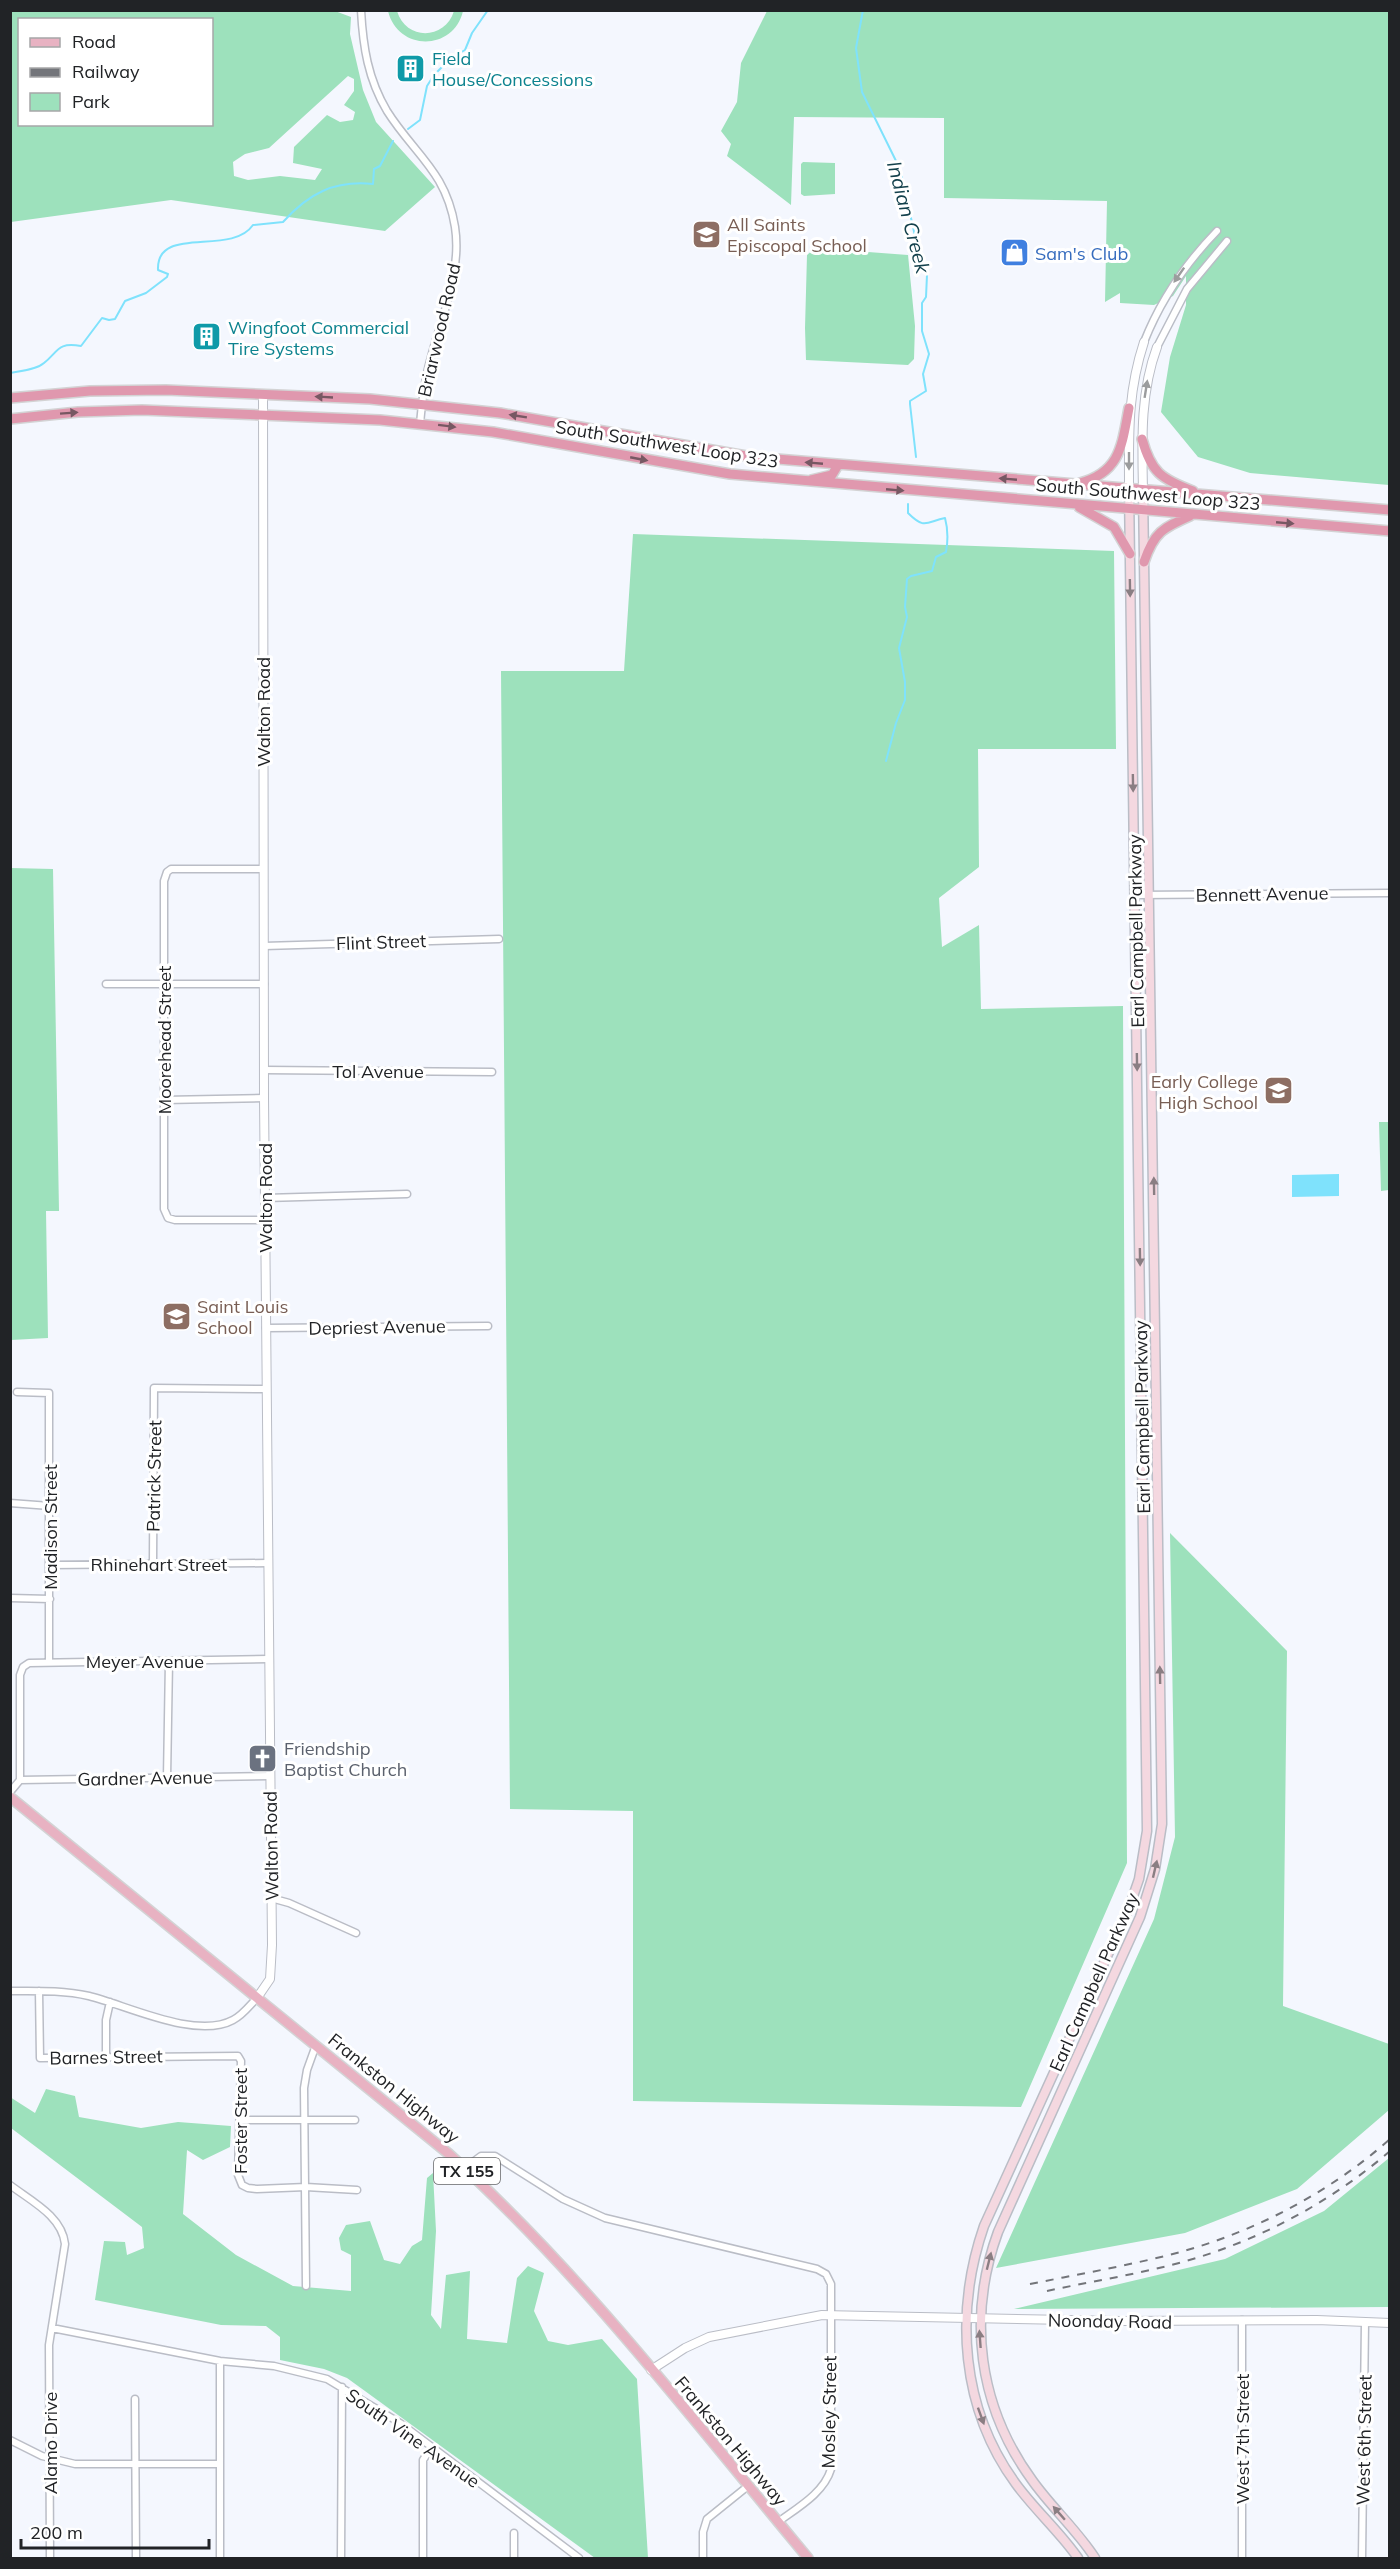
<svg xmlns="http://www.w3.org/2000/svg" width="1400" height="2569" font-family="Mulish,sans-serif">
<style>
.green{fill:#9de1bc;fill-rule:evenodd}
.water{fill:#7fe2fc}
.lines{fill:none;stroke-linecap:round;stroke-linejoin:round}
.stream{stroke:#7fe2fc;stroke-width:2}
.minor-casing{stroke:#babdc6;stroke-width:9}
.tertiary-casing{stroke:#babdc6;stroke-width:10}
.secondary-casing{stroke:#babdc6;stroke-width:11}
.primary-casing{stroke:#d3d3d4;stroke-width:12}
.trunk-casing{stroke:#d3d3d4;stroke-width:12}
.minor{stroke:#fff;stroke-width:6}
.tertiary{stroke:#fff;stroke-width:8}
.secondary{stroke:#f4d8e0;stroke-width:8}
.primary{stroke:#e8b2c2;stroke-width:9}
.trunk{stroke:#e098ae;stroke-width:9}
.rail{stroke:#73757a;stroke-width:2;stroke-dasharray:8 8;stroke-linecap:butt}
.oneway{fill:#9b9c9d}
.oneway2{fill:#775863}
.oneway3{fill:#8a7e83}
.labels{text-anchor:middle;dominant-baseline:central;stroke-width:6;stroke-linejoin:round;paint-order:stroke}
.shield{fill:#fff;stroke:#646567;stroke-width:1.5}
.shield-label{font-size:16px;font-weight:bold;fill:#212326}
.culture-label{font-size:18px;fill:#0d838f;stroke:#fff;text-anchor:start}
.education-label{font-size:18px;fill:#785e54;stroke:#fff;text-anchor:start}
.shop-label{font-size:18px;fill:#366cbe;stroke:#fff;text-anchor:start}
.street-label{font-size:18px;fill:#212326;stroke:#fff}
.worship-label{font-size:18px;fill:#5b616d;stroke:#fff;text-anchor:start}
.water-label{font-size:20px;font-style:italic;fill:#14414c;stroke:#fff}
</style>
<rect width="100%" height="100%" fill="#f4f7fe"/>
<path class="green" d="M335 11 351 17 350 34 363 90 376 122 435 187 385 231 171 200 11 222V11ZM20 20H212V124H20ZM348 76 354 79V91L344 105 355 112 353 120 340 122 327 115 294 147 293 163 322 169 315 180 280 176 248 180 234 176 233 162 245 154 269 148Z
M388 11H397C406 41 445 40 454 11H463C454 51 398 52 388 11Z
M767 11H1389V485L1250 473 1198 457 1161 412 1170 357 1186 305V276L1173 296 1154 305 1120 303V293L1105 302 1107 201 944 198V118L794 117 791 205 727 156 731 144 721 131 737 102 741 63Z
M803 162 835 163V194L804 196 801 194V164Z
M815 248 908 255 915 326 914 359 908 365 806 360 805 328 807 255Z
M633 534 1114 551 1116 749H978L979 867 939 898 942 947 979 925 981 1009 1123 1006 1127 1863 1021 2107 633 2101V1811L510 1809 501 671H624Z
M11 868 53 869 59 1211H46L48 1338 11 1340Z
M1379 1122H1389V1190L1381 1191Z
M1170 1533 1287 1651 1283 2006 1389 2044V2110L1297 2189 1185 2233 996 2268 1154 1919 1175 1837Z
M46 2089 75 2096 79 2117 141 2128 178 2122 231 2126 230 2147 203 2160 187 2150 183 2214 236 2255 293 2286 351 2291V2255L341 2250 339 2238 346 2225 370 2221 384 2260 400 2264 412 2246 422 2240 427 2178 433 2173 436 2231 431 2315 441 2329 446 2275 470 2271 467 2339 507 2343 517 2278 528 2266 544 2273 534 2311 548 2341 568 2345 602 2339 637 2379 648 2558H595L347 2378 324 2369 280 2360V2337L266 2326 221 2325 95 2300 104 2241 125 2242 127 2255 144 2248 142 2227 11 2128 10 2097 35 2113Z
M1389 2158V2307L1014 2309 1225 2259 1324 2211Z"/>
<path class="water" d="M1339 1174V1196L1292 1197V1175Z"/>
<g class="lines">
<path class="stream" d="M863 10 856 48 862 92 900 169 915 236 927 275 926 297 922 303V331L929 354 923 374 926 391 910 401V404L916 457
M408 129 420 120 427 86 434 75 451 58 465 50 472 33 488 10
M10 373C20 371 36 370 44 363 59 351 57 342 81 346L102 318 109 320 115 319 125 301 146 293 167 277 168 274 158 270C156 224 231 257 253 225L283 222C308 194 334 180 373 184L374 169 380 166 393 141
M886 761 896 723 905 700V682L899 648 907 617 905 607 907 579 911 576 932 571 936 557 946 552C948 541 948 529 945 518 926 522 925 530 908 513V504"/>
<defs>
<path id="minor" d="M361 10C363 47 368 79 387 111 414 154 446 171 455 227 462 272 441 318 430 361 424 381 422 402 420 424
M1144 342C1161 299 1185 264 1217 231
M1157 347 1187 289 1227 241
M263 869H171L167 872 164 881V1209L168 1218 175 1220H265
M1135 895 1390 893
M264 946 499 939
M106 984H264
M264 1070 492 1072
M164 1100 264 1098
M265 1198 407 1194
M266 1328 488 1326
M17 1392 49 1393V1661
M10 1503 50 1506
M153 1564 154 1388 266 1389
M50 1565 268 1563
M10 1598 50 1599
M167 1778 169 1661
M20 1780V1675L23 1667 29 1663 268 1659
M20 1780 270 1776
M10 1792 20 1780
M271 1898 289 1903 356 1933
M10 1991C37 1991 63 1990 89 1996 126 2005 196 2040 233 2020 243 2015 250 2005 257 1998
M39 1991 40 2058 238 2056 241 2061 238 2175 242 2185 248 2188 257 2189 306 2187 357 2190
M106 2057V2020L110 2002
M241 2120H355
M465 2168 481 2156H495L563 2199 605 2218 817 2269 826 2274 831 2284V2469C824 2493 797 2508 778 2522
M10 2185C31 2201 62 2216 65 2244L49 2345 50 2558
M306 2286 304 2088 307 2070 316 2045
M52 2328 220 2361 274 2366 327 2379 400 2423 579 2558
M220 2361V2558
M135 2399 136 2558
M10 2440 42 2456 75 2464H219
M514 2533V2558
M341 2558 342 2387
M423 2558V2460L431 2448
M703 2558V2532L707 2519 748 2486
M1242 2558V2320
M1362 2558 1365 2322"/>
<path id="tertiary" d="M1129 488C1129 435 1127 394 1144 342
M1143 490C1142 441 1140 393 1157 347
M257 1998 270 1979 272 1945 264 1098 263 394
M651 2370 685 2348 709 2337 822 2315 1120 2321 1317 2320 1390 2323"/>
<path id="secondary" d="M1078 2558C1060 2532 1035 2510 1016 2484 961 2409 954 2313 984 2226L1129 1908 1139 1879 1147 1831 1129 488
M1095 2558C1077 2530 1051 2507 1032 2480 978 2406 967 2317 998 2232L1140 1917 1155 1869 1162 1824 1143 490"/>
<path id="primary" d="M10 1797 449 2154C583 2275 693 2420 808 2558"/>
<path id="trunk" d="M10 398 90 391 166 390 370 399 500 413 752 457 1390 510
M10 419 78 412 142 410 380 420 493 432 730 474 1390 531
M1142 439C1151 472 1161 479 1193 491
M811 480 832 475 838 465
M1080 483C1121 472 1122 444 1129 408
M1079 507 1114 527 1130 554
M1144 562C1154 532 1163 528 1190 516"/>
</defs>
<use href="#minor" class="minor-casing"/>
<use href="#tertiary" class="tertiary-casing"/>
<use href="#secondary" class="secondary-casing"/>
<use href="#primary" class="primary-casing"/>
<use href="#trunk" class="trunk-casing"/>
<use href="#minor" class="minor"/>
<use href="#tertiary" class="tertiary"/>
<use href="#secondary" class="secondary"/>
<use href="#primary" class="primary"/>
<use href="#trunk" class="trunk"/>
<path class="rail" d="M1030 2284C1075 2275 1120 2267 1165 2256 1247 2236 1327 2195 1390 2139
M1047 2291C1093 2281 1140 2274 1186 2261 1260 2240 1331 2202 1390 2151"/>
</g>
<defs><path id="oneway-solid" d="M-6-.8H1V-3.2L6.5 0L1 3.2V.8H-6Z" transform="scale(1.5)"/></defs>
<g class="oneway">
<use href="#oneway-solid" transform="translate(1179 275) rotate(125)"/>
<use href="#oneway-solid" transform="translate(1146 389) rotate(-81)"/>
<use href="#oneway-solid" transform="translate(1129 461) rotate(90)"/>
</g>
<g class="oneway2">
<use href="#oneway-solid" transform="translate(324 397) rotate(-177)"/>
<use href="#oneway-solid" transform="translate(69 413) rotate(-4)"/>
<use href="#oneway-solid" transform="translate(518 416) rotate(-171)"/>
<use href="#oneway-solid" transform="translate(447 426) rotate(7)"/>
<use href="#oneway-solid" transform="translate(639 459) rotate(11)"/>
<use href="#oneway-solid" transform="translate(814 463) rotate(-175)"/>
<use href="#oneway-solid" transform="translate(1008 479) rotate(-175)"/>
<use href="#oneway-solid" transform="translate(895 490) rotate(5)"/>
<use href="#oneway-solid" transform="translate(1285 523) rotate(5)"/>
</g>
<g class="oneway3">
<use href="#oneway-solid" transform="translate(1130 588) rotate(89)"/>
<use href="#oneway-solid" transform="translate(1133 783) rotate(89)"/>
<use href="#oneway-solid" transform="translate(1137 1062) rotate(89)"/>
<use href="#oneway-solid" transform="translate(1154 1186) rotate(-91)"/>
<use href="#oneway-solid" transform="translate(1140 1257) rotate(89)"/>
<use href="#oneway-solid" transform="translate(1160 1675) rotate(-91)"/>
<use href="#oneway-solid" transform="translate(1155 1869) rotate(-77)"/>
<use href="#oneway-solid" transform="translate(989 2261) rotate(-76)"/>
<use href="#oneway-solid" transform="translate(980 2339) rotate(-94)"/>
<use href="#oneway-solid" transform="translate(981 2416) rotate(70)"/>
<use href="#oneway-solid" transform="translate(1059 2513) rotate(-131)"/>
</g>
<defs>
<symbol id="building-square" viewBox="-11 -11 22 22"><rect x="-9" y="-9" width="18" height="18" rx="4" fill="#0f9aa8" stroke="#fff"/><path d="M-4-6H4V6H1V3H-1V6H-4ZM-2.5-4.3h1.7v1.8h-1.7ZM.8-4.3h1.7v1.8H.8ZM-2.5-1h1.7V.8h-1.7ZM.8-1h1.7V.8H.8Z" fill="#fff"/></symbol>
<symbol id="school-square" viewBox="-11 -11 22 22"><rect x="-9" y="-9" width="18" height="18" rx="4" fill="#8d6e63" stroke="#fff"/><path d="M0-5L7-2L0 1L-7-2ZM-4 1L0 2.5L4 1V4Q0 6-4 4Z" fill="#fff"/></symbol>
<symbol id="shop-square" viewBox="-11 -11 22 22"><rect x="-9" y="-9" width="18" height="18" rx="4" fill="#3f7fe0" stroke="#fff"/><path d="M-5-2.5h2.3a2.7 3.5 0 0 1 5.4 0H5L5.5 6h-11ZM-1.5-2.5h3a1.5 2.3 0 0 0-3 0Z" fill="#fff"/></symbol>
<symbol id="church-square" viewBox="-11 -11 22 22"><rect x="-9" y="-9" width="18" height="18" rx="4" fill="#6b7280" stroke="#fff"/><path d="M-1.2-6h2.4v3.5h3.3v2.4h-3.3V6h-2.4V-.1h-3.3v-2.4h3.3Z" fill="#fff"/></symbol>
</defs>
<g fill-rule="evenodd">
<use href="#building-square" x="394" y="52" width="33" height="33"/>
<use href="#school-square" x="690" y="218" width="33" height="33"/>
<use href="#shop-square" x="998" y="236" width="33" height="33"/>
<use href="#building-square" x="190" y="320" width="33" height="33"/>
<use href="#school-square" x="1262" y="1074" width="33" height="33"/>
<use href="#school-square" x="160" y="1300" width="33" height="33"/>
<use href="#church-square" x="246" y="1742" width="33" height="33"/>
</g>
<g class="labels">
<rect class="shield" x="434" y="2158" width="66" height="26" rx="4.5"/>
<g class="shield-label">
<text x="467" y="2171">TX 155</text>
</g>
<g class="culture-label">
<text x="432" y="58">Field<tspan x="432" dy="21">House/Concessions</tspan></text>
<text x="228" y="327">Wingfoot Commercial<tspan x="228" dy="21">Tire Systems</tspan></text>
</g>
<g class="education-label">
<text x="727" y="224">All Saints<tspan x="727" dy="21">Episcopal School</tspan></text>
<text x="1258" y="1081" text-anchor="end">Early College<tspan x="1258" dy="21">High School</tspan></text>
<text x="197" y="1306">Saint Louis<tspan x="197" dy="21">School</tspan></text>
</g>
<g class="shop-label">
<text x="1035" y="253">Sam's Club</text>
</g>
<g class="street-label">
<text transform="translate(439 330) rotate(-77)">Briarwood Road</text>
<text transform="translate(667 444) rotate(9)">South Southwest Loop 323</text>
<text transform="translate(1148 494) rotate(5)">South Southwest Loop 323</text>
<text transform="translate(263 712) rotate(-90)">Walton Road</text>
<text transform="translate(1262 894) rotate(-1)">Bennett Avenue</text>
<text transform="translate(1136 931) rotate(-91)">Earl Campbell Parkway</text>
<text transform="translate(381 942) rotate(-2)">Flint Street</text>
<text transform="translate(164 1040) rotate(-90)">Moorehead Street</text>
<text x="378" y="1071">Tol Avenue</text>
<text transform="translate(265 1198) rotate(-90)">Walton Road</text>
<text transform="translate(377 1327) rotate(-1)">Depriest Avenue</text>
<text transform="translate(1142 1417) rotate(-91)">Earl Campbell Parkway</text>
<text transform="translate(154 1476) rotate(-89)">Patrick Street</text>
<text transform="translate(50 1527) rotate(-90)">Madison Street</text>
<text x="159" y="1564">Rhinehart Street</text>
<text x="145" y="1661">Meyer Avenue</text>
<text transform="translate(145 1778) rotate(-1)">Gardner Avenue</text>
<text transform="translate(271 1846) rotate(-91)">Walton Road</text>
<text transform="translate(1094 1982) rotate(-66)">Earl Campbell Parkway</text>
<text transform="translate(106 2057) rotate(-1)">Barnes Street</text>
<text transform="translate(394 2088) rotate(39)">Frankston Highway</text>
<text transform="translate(240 2121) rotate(-90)">Foster Street</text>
<text transform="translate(1110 2321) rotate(1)">Noonday Road</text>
<text transform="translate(829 2412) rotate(-89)">Mosley Street</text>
<text transform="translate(413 2438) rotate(35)">South Vine Avenue</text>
<text transform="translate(1242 2439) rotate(-90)">West 7th Street</text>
<text transform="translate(1364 2440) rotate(-89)">West 6th Street</text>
<text transform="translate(731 2441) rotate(50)">Frankston Highway</text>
<text transform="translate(50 2443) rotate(-90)">Alamo Drive</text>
</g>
<g class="worship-label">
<text x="284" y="1748">Friendship<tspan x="284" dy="21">Baptist Church</tspan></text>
</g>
<g class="water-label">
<text transform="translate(909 217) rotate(75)">Indian Creek</text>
</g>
</g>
<rect width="1400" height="2569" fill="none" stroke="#212326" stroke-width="24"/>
<rect x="18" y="18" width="195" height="108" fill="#ffffff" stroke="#a6a7a8" stroke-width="1.5"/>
<rect x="30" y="38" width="30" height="9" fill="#e8b2c2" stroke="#a6a7a8" stroke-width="1.5"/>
<text x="72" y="48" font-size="18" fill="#212326">Road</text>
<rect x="30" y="68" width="30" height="9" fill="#73757a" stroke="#a6a7a8" stroke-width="1.5"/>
<text x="72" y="78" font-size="18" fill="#212326">Railway</text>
<rect x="30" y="93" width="30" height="18" fill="#9de1bc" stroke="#a6a7a8" stroke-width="1.5"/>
<text x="72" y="108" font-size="18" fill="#212326">Park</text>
<path d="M21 2539v9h188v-9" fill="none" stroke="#212326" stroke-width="3"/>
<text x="30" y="2539" font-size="18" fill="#212326" stroke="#ffffff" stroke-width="4.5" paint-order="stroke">200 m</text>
</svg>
